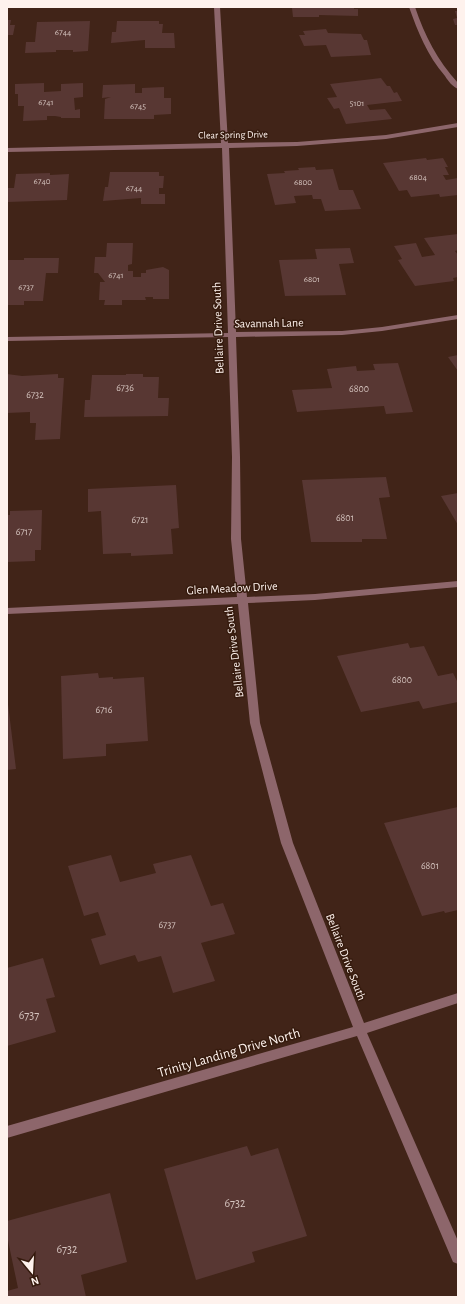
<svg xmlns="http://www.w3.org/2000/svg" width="465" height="1304" font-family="'Alegreya Sans',sans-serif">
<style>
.building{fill:#583733}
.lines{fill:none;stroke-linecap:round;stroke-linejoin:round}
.minor{fill:#8d666b;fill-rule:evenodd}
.labels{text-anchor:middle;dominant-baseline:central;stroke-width:3;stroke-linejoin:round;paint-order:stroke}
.far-number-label{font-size:9px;fill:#d4c3be}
.far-street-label{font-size:10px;fill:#fef2ed;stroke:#361b0e}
.number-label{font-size:10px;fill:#d4c3be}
.street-label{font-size:12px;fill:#fef2ed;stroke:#361b0e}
.near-number-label{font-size:12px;fill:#d4c3be}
.near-street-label{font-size:14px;fill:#fef2ed;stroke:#361b0e}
</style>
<rect width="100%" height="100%" fill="#412418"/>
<path class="building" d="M354 7V9H358V16L319 15V17H293L292 8Z
M455 11H458V25H455L453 19 457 18Z
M7 20H11L10 25H15L13 35H7Z
M90 21 88 51 73 52V50H56V52L25 53 26 42H35L37 22Z
M117 21H159V24H163L162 33H174L175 48H145V40L111 43 112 32H116Z
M326 29 328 33 361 34 364 40H367L371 55 331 57 326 45 304 46 299 35H305L303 31Z
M381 78 387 86H390L394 93 397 92 402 101 367 105 370 110 385 109 392 119 346 124 339 108 334 109 327 98 337 97 330 84Z
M44 83V92L61 91V84L83 83V97L74 98 75 110 80 109V118H61V117L55 116H47V120L23 121 24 106H18V94H15V84Z
M135 84V93H142V88L164 87V98H171V114L154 115V119H104L105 99 111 97 102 98 103 85Z
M426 158 427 160 443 158 448 167H445L449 175H443L446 180 458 178V195L440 197 439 194 411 197 407 190 399 191 383 163Z
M315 167 316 170 333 169 339 190H353L361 209 325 211 321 199H313L312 195 294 196 296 203 275 205 267 174 285 173 284 171 299 170 298 168Z
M110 172H159V176H164L163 188H159V194H165V204H141V198L103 201 105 187H108Z
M50 173V175L69 174 67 200 7 202 8 188H14L16 174Z
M458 234V250L455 251 458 255V277L453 278 454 281 415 286 398 260 402 259 394 246 416 243 422 257 435 255 424 238Z
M107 243H133L132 264 128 265V271H133V277H141V273H146V270L163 267 169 270V299H153V297H145L146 300H122V305H104L105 300H99L100 282H105L98 273H94L95 257H106Z
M350 248 354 263 339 264 346 295 285 296 279 260 317 259 315 249Z
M24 258H59L58 273H46L43 301H24V305H7V260H24Z
M458 355V371L448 357Z
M398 363 413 412 386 414 384 406 297 412 292 390 332 388 327 369 356 366 357 371 375 370 373 364Z
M7 374 22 376 58 374V378H64L60 439 35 440 36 423H30V412L7 413Z
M126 374H143V377H159L158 398H169L168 416 84 417 85 400H90L92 375H126Z
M386 477 390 497 379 498 387 539H362V542H311L302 480Z
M176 485 179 528 171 529 173 554 131 556V553L103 554 101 511 88 512V489Z
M458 493V525L441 496Z
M42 510 41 550H35V561L7 562V515H10V511Z
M408 643 410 648 424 646 438 676 453 673 458 683V702L423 709 419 701 361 712 337 656Z
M98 673 99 678 113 677V679L144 677 148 741 106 744V756L63 759 61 676Z
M7 696 16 769 7 770Z
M458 807V910L445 913 444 911 422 916 384 823Z
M111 855 120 882 156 873 153 864 191 855 211 906 223 903 235 934 201 943 215 981 173 993 161 956 138 962 135 955 100 965 91 939 106 935 98 912 84 916 68 866Z
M43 958 55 997 46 999 56 1032 7 1046V968Z
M247 1146 251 1156 278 1148 307 1236 252 1252 255 1262 196 1280 164 1169Z
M110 1193 127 1262 81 1275 86 1297H7V1291L18 1288 7 1236V1221Z"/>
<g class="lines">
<path class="minor" d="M214 7H220L228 143 297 142 386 135 458 123V127L386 139 297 146 229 148 236 332 342 331 382 327 458 315V319L382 331 342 335 236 337 240 457 241 539 247 597 315 594 458 581V587L315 600 248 603 260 723 293 843 364 1023 458 993V1003L367 1033 458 1241V1264L453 1262 357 1036 7 1138V1126L353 1027 281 843 250 723 238 604 7 614V608L237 597 231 539 232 457 228 337 7 341V337L228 333 222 148 7 152V148L221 143Z
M409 7H415C425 36 437 60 458 83V89C453 87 448 81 445 76 427 55 418 32 409 7Z"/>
</g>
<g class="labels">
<g class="far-number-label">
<text x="63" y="32">6744</text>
<text x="46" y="102">6741</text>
<text x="357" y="103">5101</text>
<text x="138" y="106">6745</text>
<text x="418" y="177">6804</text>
<text x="42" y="181">6740</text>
<text x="303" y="182">6800</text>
<text x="134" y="188">6744</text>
<text x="116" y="275">6741</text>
<text x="312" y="279">6801</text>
<text x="26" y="287">6737</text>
</g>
<g class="far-street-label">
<text transform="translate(233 135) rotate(-1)">Clear Spring Drive</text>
</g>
<g class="number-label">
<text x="125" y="388">6736</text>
<text x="359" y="389">6800</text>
<text x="35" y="395">6732</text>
<text x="345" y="518">6801</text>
<text x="140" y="520">6721</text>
<text x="24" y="532">6717</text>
<text x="402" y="680">6800</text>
<text x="104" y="710">6716</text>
<text x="430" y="866">6801</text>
<text x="167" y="925">6737</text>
</g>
<g class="street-label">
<text transform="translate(269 323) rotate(-1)">Savannah Lane</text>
<text transform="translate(218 328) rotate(-92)">Bellaire Drive South</text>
<text transform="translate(232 588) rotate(-3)">Glen Meadow Drive</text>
<text transform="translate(234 652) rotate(-97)">Bellaire Drive South</text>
<text transform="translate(346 957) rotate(69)">Bellaire Drive South</text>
</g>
<g class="near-number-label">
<text x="29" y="1015">6737</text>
<text x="235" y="1203">6732</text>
<text x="67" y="1249">6732</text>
</g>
<g class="near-street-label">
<text transform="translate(229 1053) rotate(-16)">Trinity Landing Drive North</text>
</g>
</g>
<rect width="465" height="1304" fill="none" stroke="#fef2ed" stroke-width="16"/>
<g transform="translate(32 1272) rotate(162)" stroke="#361b0e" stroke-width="3" paint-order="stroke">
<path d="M0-3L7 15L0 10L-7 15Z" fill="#fef2ed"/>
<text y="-6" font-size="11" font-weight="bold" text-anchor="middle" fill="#fef2ed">N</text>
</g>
</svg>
